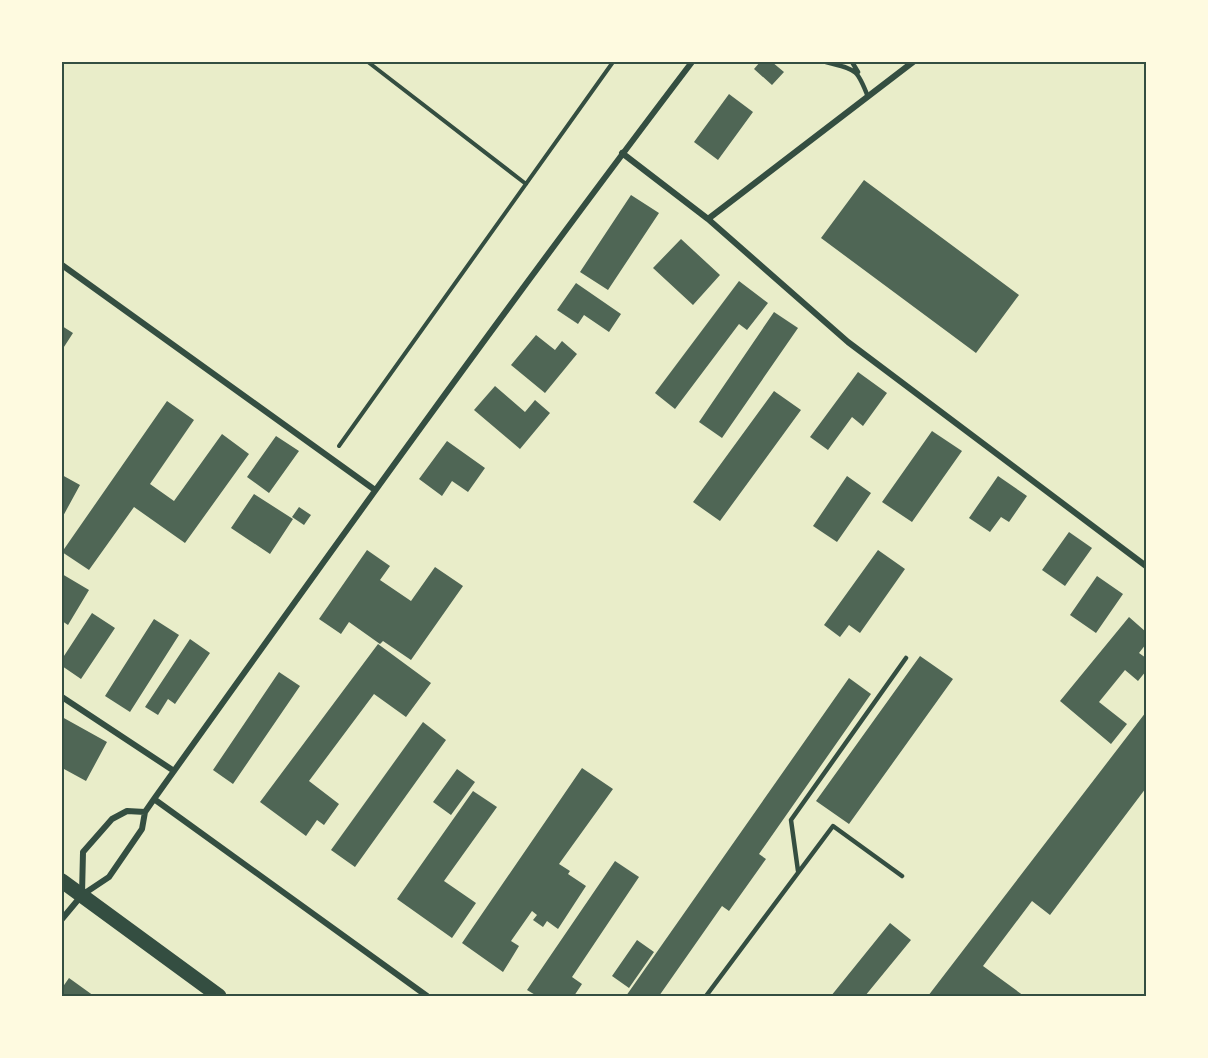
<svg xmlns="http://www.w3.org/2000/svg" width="1208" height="1058" font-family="'PT Sans Narrow',sans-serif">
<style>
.building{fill:#4f6655}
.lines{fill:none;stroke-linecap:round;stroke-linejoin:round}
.path{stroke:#344e41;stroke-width:4}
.service{stroke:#344e41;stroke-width:4.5}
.minor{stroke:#344e41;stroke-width:6}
.primary{stroke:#344e41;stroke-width:15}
.neatline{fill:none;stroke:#344e41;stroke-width:2}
</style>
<rect width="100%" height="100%" fill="#e9edc9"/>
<path class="building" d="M760 62H772L784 72 772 85 754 69Z
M729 94 753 112 718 160 694 142Z
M864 180 1019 295 976 353 821 238Z
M631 195 659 213 608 290 580 272Z
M681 239 720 275 693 305 653 268Z
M739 281 768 303 747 330 739 324 675 409 655 393Z
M576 283 621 314 609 332 584 315 578 324 557 310Z
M774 312 798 328 722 438 699 422Z
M62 326 73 333 62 350Z
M536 335 555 350 562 341 577 354 545 393 511 365Z
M858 372 887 393 863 426 852 417 828 450 810 437Z
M495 386 525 412 535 400 550 413 520 449 474 410Z
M774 391 801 410 720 521 693 502Z
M167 401 194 420 150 484 174 501 222 434 249 454 185 543 134 507 89 570 62 552Z
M932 431 962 451 912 522 882 502Z
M276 436 299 451 269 493 247 477Z
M447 441 485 468 468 492 452 481 442 496 419 479Z
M62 475 80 485 62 518Z
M847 476 871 493 837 542 813 526Z
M998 476 1027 496 1009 522 1001 517 990 532 969 518Z
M254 494 293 519 270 554 231 528Z
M299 507 311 515 304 525 292 517Z
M1069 532 1092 548 1065 586 1042 570Z
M367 550 390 566 380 580 411 601 435 567 463 586 411 660 383 641 380 644 349 622 341 634 319 619Z
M878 550 905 569 860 633 849 625 840 637 824 625Z
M62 574 89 590 68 625 62 621Z
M1097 576 1123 594 1096 633 1070 615Z
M92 613 115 628 81 679 62 666V659Z
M1129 617 1146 632V644L1139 653 1146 658V671L1138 681 1125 670 1099 702 1127 724 1111 744 1060 701Z
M154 619 179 635 130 712 105 696Z
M190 639 210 653 175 704 168 699 158 715 145 707Z
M378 644 431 683 406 717 374 694 309 781 339 804 324 825 317 820 306 836 260 802Z
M920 656 953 679 849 824 816 801Z
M279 672 300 686 233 784 213 770Z
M849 678 871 694 759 854 766 859 729 911 722 906 659 996H626Z
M1146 712V788L1050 915 1032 901 983 966 1024 996H928Z
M62 717 107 742 86 781 64 769 62 774Z
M423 722 446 740 355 867 331 850Z
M582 768 613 789 559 864 570 871 568 874 586 886 558 929 547 921 543 927 533 920 537 915 532 911 511 941 519 946 503 972 462 943Z
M457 769 475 782 451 815 433 802Z
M473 791 497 807 444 881 476 903 452 938 397 899Z
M615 861 639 877 572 977 582 984 574 996H537L527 990Z
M890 923 911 940 865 996H831Z
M637 940 654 952 629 988 612 976Z
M69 978 94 996H62V988Z"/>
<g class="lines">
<path class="path" d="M368 62 526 184
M339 446 613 62"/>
<path class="service" d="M826 62C856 70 857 68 868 97
M852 62 858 72
M798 871 791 820 906 658
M706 996 833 826 902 876"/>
<path class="minor" d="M622 153 708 219 848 342 1146 566
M708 219 913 62
M62 265 375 490
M62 697 174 771
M154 799 427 996
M82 894 83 852 112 819 127 811 145 812
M62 919 82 895 109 877 142 829 145 812 154 799C331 551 508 304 692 62"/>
<path class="primary" d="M62 881 219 996"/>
</g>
<rect width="1208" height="1058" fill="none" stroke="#fefae0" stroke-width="126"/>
<rect x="63" y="63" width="1082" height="932" class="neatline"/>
</svg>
